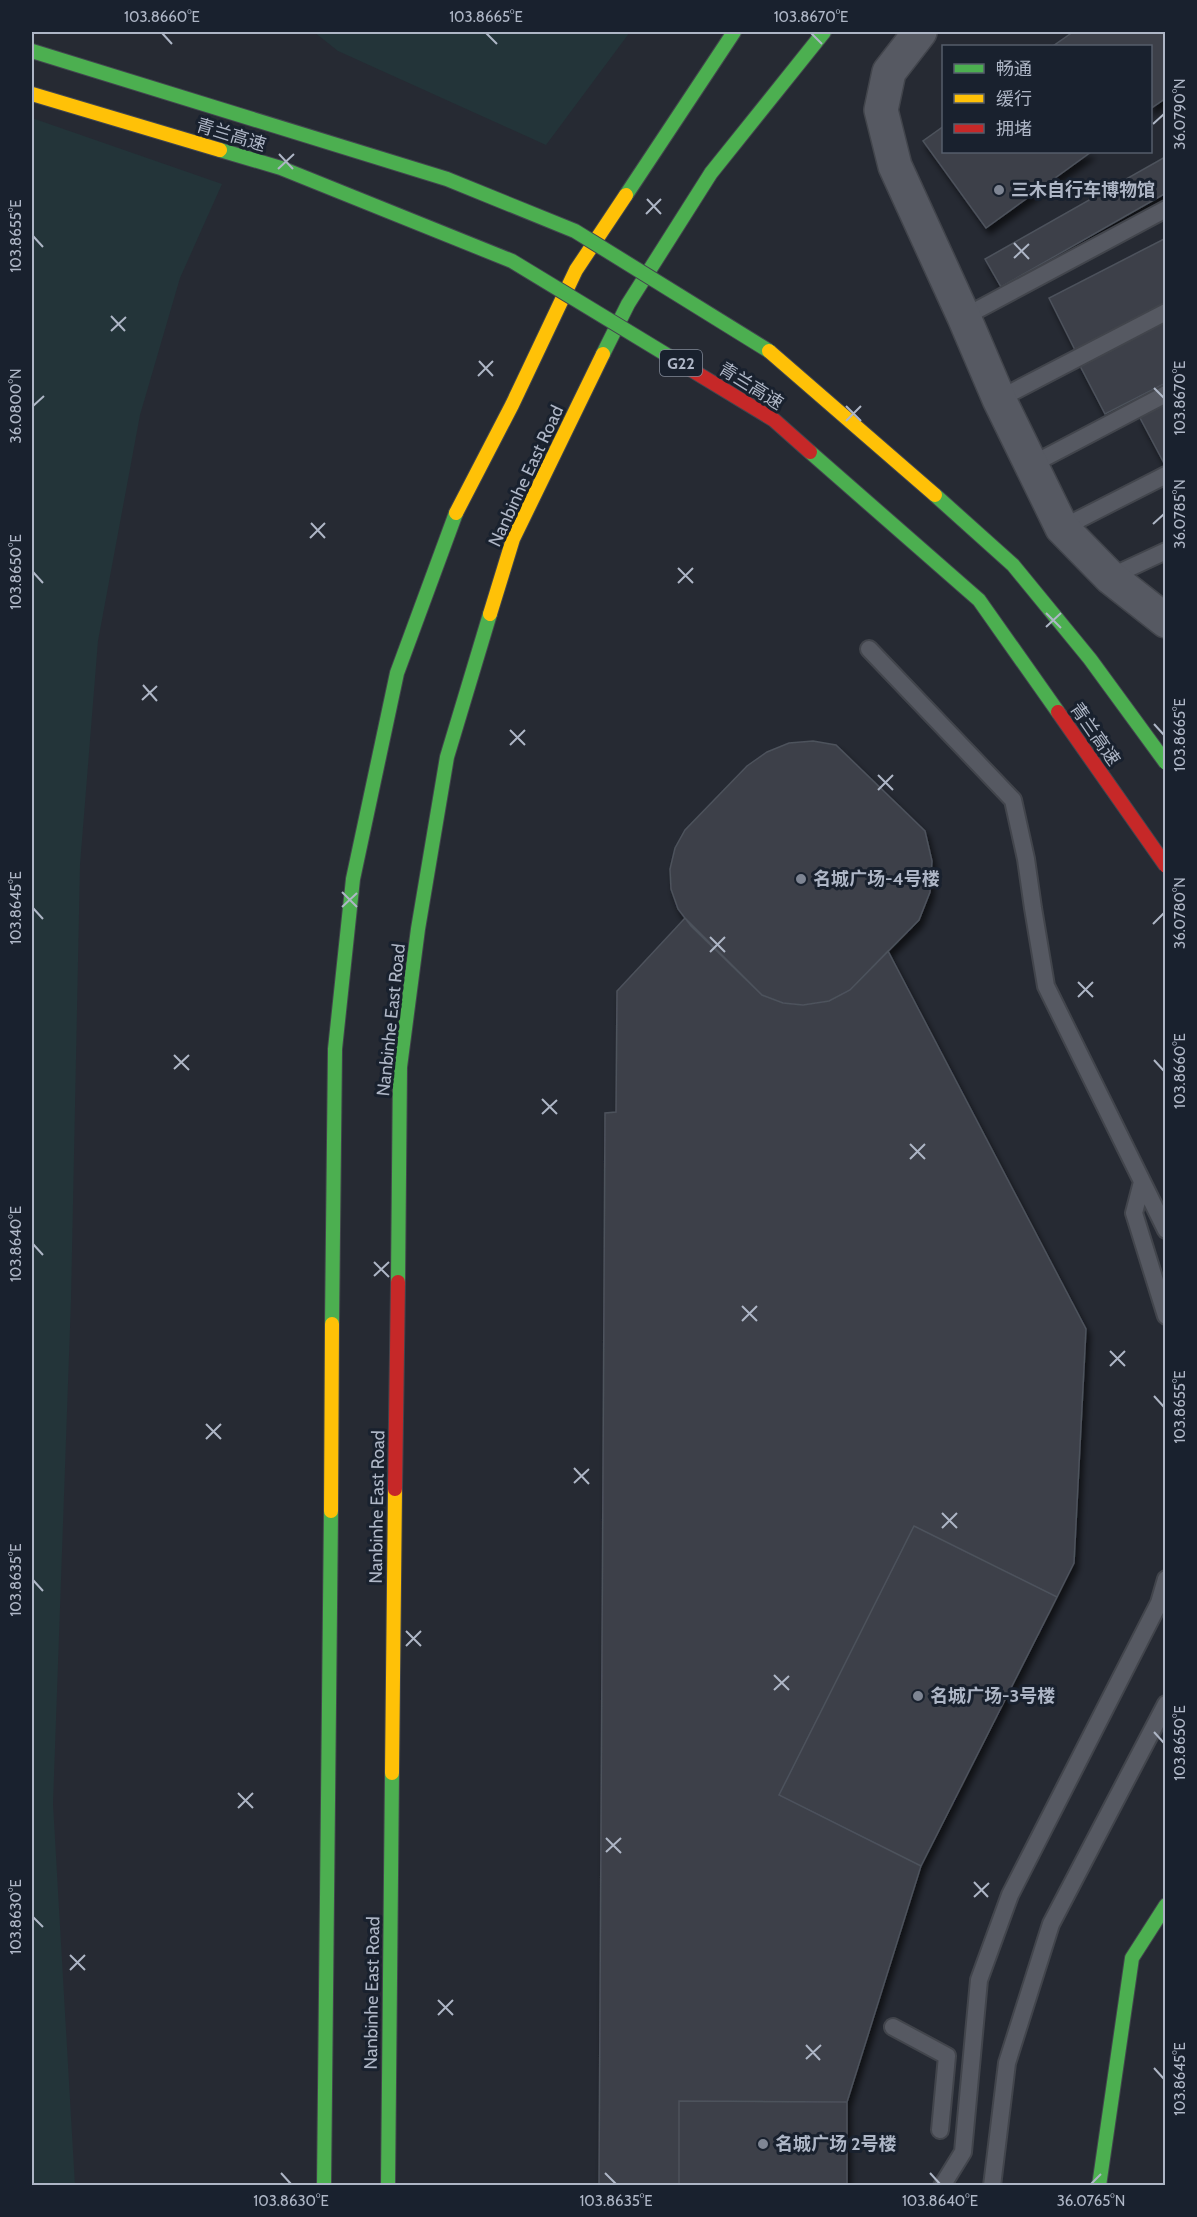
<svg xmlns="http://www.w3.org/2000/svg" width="1197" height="2217" font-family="Cabin,'Noto Sans SC',sans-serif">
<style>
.green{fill:#233439}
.building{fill:#3d414a;stroke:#4d525c;stroke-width:1.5;filter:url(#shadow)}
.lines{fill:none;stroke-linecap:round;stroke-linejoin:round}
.lane-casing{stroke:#42454c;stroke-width:20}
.street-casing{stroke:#42454c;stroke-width:36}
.fast-casing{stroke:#42454c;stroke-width:16}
.slow-casing{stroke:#42454c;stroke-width:16}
.jam-casing{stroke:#42454c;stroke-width:16}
.lane{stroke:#565962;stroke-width:16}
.street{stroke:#565962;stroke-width:33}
.fast{stroke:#4caf50;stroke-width:14}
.slow{stroke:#ffc107;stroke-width:14}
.jam{stroke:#c62828;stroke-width:14}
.fast-bridge-casing{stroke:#42464f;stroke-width:16;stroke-linecap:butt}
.slow-bridge-casing{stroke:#42464f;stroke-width:16;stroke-linecap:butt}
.jam-bridge-casing{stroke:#42464f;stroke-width:16;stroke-linecap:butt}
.fast-bridge{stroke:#4caf50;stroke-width:14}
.slow-bridge{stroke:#ffc107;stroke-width:14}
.jam-bridge{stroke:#c62828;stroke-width:14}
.ticks{fill:none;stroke:#aeb6c6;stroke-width:2}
.poi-dot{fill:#7e8593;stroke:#19212e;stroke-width:2}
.labels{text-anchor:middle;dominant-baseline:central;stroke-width:6;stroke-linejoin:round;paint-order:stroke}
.shield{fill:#19212e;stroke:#818998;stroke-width:1.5}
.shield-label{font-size:16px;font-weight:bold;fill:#aeb6c6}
.street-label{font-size:18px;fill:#aeb6c6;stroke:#19212e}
.poi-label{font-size:18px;font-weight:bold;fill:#aeb6c6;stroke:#19212e;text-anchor:start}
.neatline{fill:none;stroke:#aeb6c6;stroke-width:2}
.ticks-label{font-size:15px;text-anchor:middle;fill:#aeb6c6}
</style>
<defs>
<filter id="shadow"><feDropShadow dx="3.5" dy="6" stdDeviation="3" flood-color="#0009"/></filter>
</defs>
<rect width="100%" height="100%" fill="#262a33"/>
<path class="green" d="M314 32H630L546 145 338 51Z
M32 118 222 184 180 278 140 415 98 641 80 865 71 1300 53 1804 75 2186 32 2185Z"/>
<path class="building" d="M1073 32H1166V98L1150 109V46H1053Z
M944 126V152H1091L986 228 923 141Z
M1165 157 1166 193 1001 287 985 259Z
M1166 238V303L1075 350 1049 298Z
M1166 317V383L1105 414 1078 362Z
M1166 402V467L1139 416Z
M813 741 836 745 925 831 932 861 930 892 919 920 850 990 829 1001 803 1005 783 1003 762 995 691 926 678 909 671 889 670 869 675 848 685 830 747 766 767 752 789 743Z
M685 918 762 995 783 1003 803 1005 829 1001 850 990 888 951 1086 1329 1074 1563 1057 1597 914 1526 779 1795 921 1866 847 2102 679 2101V2186H599L605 1113 616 1112 617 991Z
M914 1526 1057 1597 921 1866 779 1795Z
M679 2101 847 2102V2186H679Z"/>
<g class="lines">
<defs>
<path id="lane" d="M964 317 1166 209
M999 399 1166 312
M1031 465 1166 394
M1062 528 1166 475
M1110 577 1166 551
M869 649 1013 800 1026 859 1033 908 1046 986 1166 1230
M1142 1182 1134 1213 1166 1316
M893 2027 947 2056 940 2130
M942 2186 963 2152 979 1980 1010 1895 1159 1603 1166 1579
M992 2186 1007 2063 1051 1924 1166 1704"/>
<path id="street" d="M920 32 889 72 881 110 895 166 964 317 999 399 1062 528 1110 577 1166 621"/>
<path id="fast" d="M626 195 734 32
M603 354 628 304 711 173 824 32
M398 1282 400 1067 418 929 447 757 490 614
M332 1324 335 1049 353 879 397 673 456 513
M324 2186 331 1511
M388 2186 392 1773
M1099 2186 1132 1958 1166 1905"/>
<path id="slow" d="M456 513 512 405 576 270 626 195
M490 614 513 539 603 354
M331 1511 332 1324
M392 1773 395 1489"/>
<path id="jam" d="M395 1489 398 1282"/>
</defs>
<use href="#lane" class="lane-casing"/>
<use href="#street" class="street-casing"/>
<use href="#fast" class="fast-casing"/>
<use href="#slow" class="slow-casing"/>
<use href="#jam" class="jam-casing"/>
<use href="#lane" class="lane"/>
<use href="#street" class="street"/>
<use href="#fast" class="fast"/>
<use href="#slow" class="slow"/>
<use href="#jam" class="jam"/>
<defs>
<path id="fast-bridge" d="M32 51 447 179 575 231 769 351
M220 150 281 168 512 261 690 369
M810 452 979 600 1058 712
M935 495 1013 565 1090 659 1166 763"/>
<path id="slow-bridge" d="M32 94 220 150
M769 351 935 495"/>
<path id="jam-bridge" d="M690 369 774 420 810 452
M1058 712 1166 866"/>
</defs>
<use href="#fast-bridge" class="fast-bridge-casing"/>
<use href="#slow-bridge" class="slow-bridge-casing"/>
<use href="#jam-bridge" class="jam-bridge-casing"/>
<use href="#fast-bridge" class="fast-bridge"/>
<use href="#slow-bridge" class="slow-bridge"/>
<use href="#jam-bridge" class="jam-bridge"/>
</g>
<path class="ticks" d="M162 33 172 44M486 33 497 44M811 33 822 44M1153 124 1164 114M279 154 293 169M278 169 294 154M647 199 661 214M646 214 661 199M33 236 43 247M1014 243 1029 259M1014 258 1029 244M111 316 125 331M111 331 126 317M479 361 493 376M478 376 493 361M1154 388 1164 398M33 406 44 396M846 406 861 421M846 421 861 406M311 523 325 538M1153 524 1164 514M310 538 325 523M678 568 693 583M33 572 43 583M678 583 693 568M1046 613 1061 628M1046 627 1061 613M143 685 157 701M142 700 157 686M1154 724 1164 735M510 730 525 745M510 745 525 730M878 775 893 790M878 790 893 775M342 892 357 907M342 907 357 893M33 908 43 919M1153 924 1164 913M710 937 725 952M710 952 725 937M1078 982 1093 997M1078 997 1093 982M174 1055 189 1070M1154 1060 1164 1071M174 1069 189 1055M542 1099 557 1114M542 1114 557 1100M910 1144 925 1159M910 1159 925 1144M33 1244 43 1255M374 1262 389 1277M374 1276 389 1262M742 1306 757 1321M742 1321 757 1306M1110 1351 1125 1366M1110 1366 1125 1351M1154 1396 1164 1407M206 1424 221 1439M206 1439 221 1424M574 1468 589 1484M574 1483 589 1469M942 1513 957 1528M942 1528 957 1513M33 1580 43 1591M406 1631 421 1646M406 1646 421 1631M774 1675 789 1690M774 1690 789 1676M1154 1732 1164 1743M238 1793 253 1808M238 1808 253 1793M606 1838 621 1853M606 1852 621 1838M974 1882 988 1897M974 1897 989 1883M33 1917 43 1927M70 1955 85 1970M70 1970 85 1955M438 2000 453 2015M438 2015 453 2000M806 2045 820 2060M806 2059 821 2045M1154 2068 1164 2079M281 2173 291 2184M605 2173 616 2184M930 2173 940 2184M1091 2184 1101 2174"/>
<g class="poi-dot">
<circle cx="999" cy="190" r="6"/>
<circle cx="801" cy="879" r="6"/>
<circle cx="918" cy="1696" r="6"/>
<circle cx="763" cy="2144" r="6"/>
</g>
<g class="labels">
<rect class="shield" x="660" y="350" width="42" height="26" rx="4.5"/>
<g class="shield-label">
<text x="681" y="363">G22</text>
</g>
<g class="street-label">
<text transform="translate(231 135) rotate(17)">青兰高速</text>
<text transform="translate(751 386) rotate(32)">青兰高速</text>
<text transform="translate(526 476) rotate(-65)">Nanbinhe East Road</text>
<text transform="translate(1095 734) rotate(55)">青兰高速</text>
<text transform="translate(391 1020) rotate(-84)">Nanbinhe East Road</text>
<text transform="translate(377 1507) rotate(-89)">Nanbinhe East Road</text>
<text transform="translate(372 1993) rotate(-89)">Nanbinhe East Road</text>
</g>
<g class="poi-label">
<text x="1011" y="190">三木自行车博物馆</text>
<text x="813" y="879">名城广场-4号楼</text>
<text x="930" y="1696">名城广场-3号楼</text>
<text x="775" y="2144">名城广场 2号楼</text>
</g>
</g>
<rect width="1197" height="2217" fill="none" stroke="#19212e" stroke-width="66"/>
<rect x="942" y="45" width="210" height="108" fill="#19212e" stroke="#555d6b" stroke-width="1.5"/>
<rect x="954" y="64" width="30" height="9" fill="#4caf50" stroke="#555d6b" stroke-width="1.5"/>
<text x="996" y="75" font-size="18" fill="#aeb6c6">畅通</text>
<rect x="954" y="94" width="30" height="9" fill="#ffc107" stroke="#555d6b" stroke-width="1.5"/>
<text x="996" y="105" font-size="18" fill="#aeb6c6">缓行</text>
<rect x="954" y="124" width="30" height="9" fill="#c62828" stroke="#555d6b" stroke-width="1.5"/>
<text x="996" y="135" font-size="18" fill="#aeb6c6">拥堵</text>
<rect x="33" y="33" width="1131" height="2151" class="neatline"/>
<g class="ticks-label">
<text x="162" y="22">103.8660°E</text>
<text x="486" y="22">103.8665°E</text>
<text x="811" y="22">103.8670°E</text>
<text transform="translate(1180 114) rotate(-90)" y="5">36.0790°N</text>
<text transform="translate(16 236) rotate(-90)" y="5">103.8655°E</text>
<text transform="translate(1180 398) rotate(-90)" y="5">103.8670°E</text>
<text transform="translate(16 406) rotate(-90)" y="5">36.0800°N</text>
<text transform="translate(1180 514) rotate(-90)" y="5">36.0785°N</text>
<text transform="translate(16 572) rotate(-90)" y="5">103.8650°E</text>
<text transform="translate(1180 735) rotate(-90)" y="5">103.8665°E</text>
<text transform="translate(16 908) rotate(-90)" y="5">103.8645°E</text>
<text transform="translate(1180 913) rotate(-90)" y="5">36.0780°N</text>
<text transform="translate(1180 1071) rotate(-90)" y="5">103.8660°E</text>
<text transform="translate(16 1244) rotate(-90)" y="5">103.8640°E</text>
<text transform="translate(1180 1407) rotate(-90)" y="5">103.8655°E</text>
<text transform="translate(16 1580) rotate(-90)" y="5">103.8635°E</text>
<text transform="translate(1180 1743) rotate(-90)" y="5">103.8650°E</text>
<text transform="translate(16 1917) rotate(-90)" y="5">103.8630°E</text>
<text transform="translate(1180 2079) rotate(-90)" y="5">103.8645°E</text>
<text x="291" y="2206">103.8630°E</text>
<text x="616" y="2206">103.8635°E</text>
<text x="940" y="2206">103.8640°E</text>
<text x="1091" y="2206">36.0765°N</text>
</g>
</svg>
